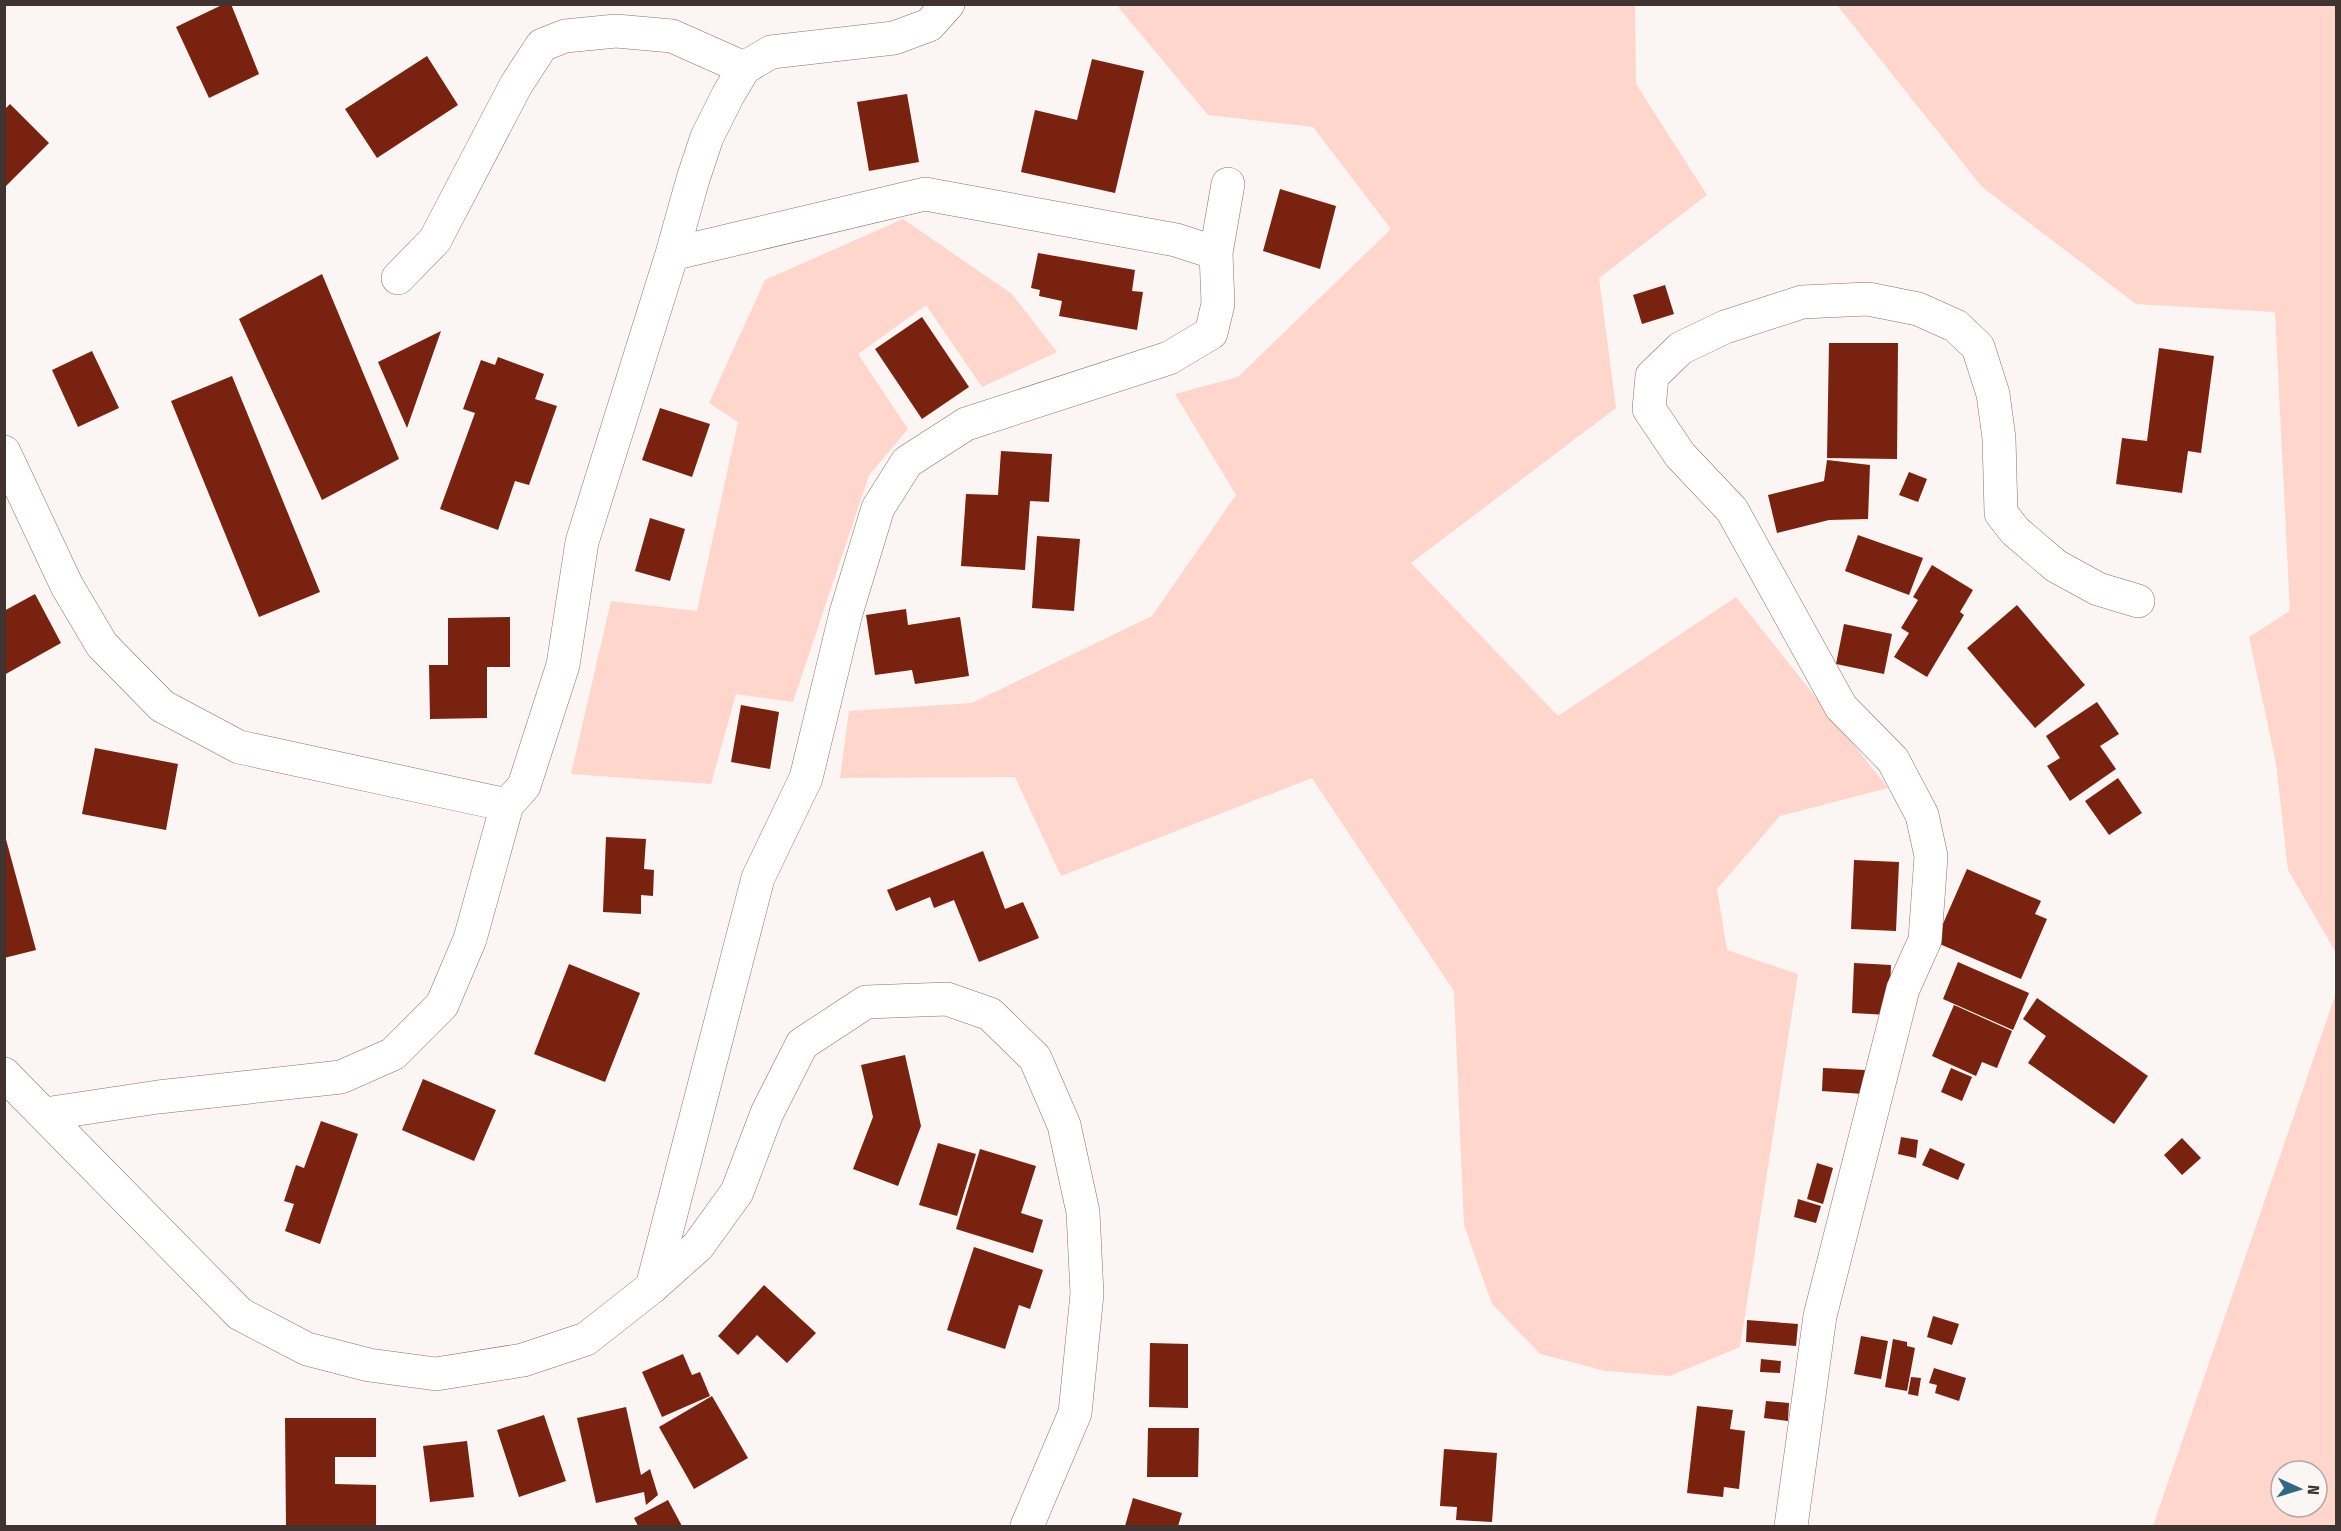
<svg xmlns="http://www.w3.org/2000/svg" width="2341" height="1531" font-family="'Fira Sans Condensed',sans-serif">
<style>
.green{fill:#fed6cc;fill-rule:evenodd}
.building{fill:#78220f}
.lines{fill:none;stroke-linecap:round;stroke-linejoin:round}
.street-casing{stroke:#8d716a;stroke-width:34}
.secondary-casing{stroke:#8d716a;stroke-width:34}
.street{stroke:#fff;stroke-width:33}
.secondary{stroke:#fff;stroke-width:33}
</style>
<rect width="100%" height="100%" fill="#fbf5f3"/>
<path class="green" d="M1119 5H1635L1636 84 1707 195 1599 278 1616 408 1411 563 1558 716 1736 597 1888 788 1780 816 1717 889 1727 950 1798 974 1740 1347 1670 1376 1606 1371 1540 1354 1492 1304 1464 1225 1454 991 1312 778 1061 876 1015 777 840 778 849 711 972 703 1152 616 1236 495 1175 394 1238 377 1391 229 1313 127 1208 115 1119 8Z
M1837 5H2336V953L2288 870 2276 763 2249 637 2290 611 2275 312 2136 304 1982 187Z
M903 219 1012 294 1057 352 982 387 926 305 858 354 908 429 869 475 793 702 736 694 711 784 571 774 611 601 697 611 738 422 709 403 765 280Z
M2336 993V1526H2153ZM2281 1471H2317V1507H2281Z"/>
<path class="building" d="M224 4H231L259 74 209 98 176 27Z
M427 56 458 105 377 158 345 109Z
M1092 59 1144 71 1115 193 1021 172 1035 110 1077 120Z
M907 94 919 162 869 171 857 102Z
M10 104 49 143 4 188V110Z
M1280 189 1336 206 1320 269 1263 251Z
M1038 253 1135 270 1132 291 1143 292 1137 330 1059 316 1062 301 1039 296 1040 290 1031 288Z
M322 274 399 459 322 500 239 319Z
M1665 285 1674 314 1642 324 1633 295Z
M922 317 969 387 922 419 875 349Z
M441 331 407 428 378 362Z
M1829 343H1898L1897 459 1827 458Z
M2159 348 2214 356 2201 453 2188 451 2182 493 2116 484 2122 438 2147 441Z
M92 351 119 408 78 427 52 370Z
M498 357 544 374 535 399 557 406 529 485 515 481 498 530 440 509 475 413 463 409 481 360 495 365Z
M232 376 320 592 259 617 171 401Z
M660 408 710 424 692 477 642 460Z
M1001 451 1052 454 1049 502 1030 501 1025 570 961 566 966 494 998 495Z
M1827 460 1870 465 1868 519 1829 520 1777 533 1768 495 1824 481Z
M1909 472 1927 479 1918 502 1899 495Z
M650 518 685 529 670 581 635 571Z
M1858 535 1923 558 1909 595 1845 571Z
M1037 536 1080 539 1074 611 1032 608Z
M1932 565 1973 590 1960 612 1964 615 1927 677 1894 657 1909 633 1901 628 1918 600 1913 597Z
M35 594 61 643 4 675V611Z
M2017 605 2085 685 2035 728 1967 648Z
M906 609 908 625 960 617 969 676 915 684 912 670 875 675 866 615Z
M510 617V667H487V718L430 719 429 665H448V618Z
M1844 624 1892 634 1884 674 1836 664Z
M2097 702 2119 734 2100 746 2116 769 2070 801 2047 766 2060 758 2046 736Z
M741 705 779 712 770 769 731 762Z
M95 748 178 764 166 830 82 814Z
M2118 778 2142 813 2109 835 2085 801Z
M4 832 36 950 4 958Z
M606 837 646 839 644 869 654 870 653 896 641 895V914L603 912Z
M983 851 1005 909 1023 902 1039 938 979 962 954 900 934 908 930 897 896 911 887 890Z
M1854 860 1899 862 1896 931 1851 929Z
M1967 869 2041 901 2035 914 2047 919 2021 979 1935 942Z
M1958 962 2029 993 2013 1030 1943 999Z
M1854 963 1891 965 1889 1015 1852 1013Z
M569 964 640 993 605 1082 534 1054Z
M2037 998 2148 1076 2114 1124 2028 1063 2046 1036 2023 1019Z
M1954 1005 2012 1031 1997 1068 1982 1062 1976 1076 1932 1056Z
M905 1055 921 1126 898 1186 853 1169 873 1117 861 1065Z
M1823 1068 1865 1070 1863 1094 1822 1091Z
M1951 1068 1972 1077 1962 1101 1941 1092Z
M423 1079 496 1110 474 1161 402 1130Z
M321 1121 358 1134 320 1244 285 1231 294 1204 284 1201 296 1165 304 1168Z
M1901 1137 1918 1140 1916 1158 1898 1154Z
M2182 1138 2201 1158 2182 1175 2164 1155Z
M938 1143 976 1154 957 1216 919 1205Z
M1930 1148 1965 1164 1958 1180 1922 1165Z
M980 1149 1036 1166 1021 1213 1043 1220 1033 1253 956 1229Z
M1817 1163 1833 1168 1823 1204 1807 1199Z
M1798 1199 1821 1206 1816 1223 1794 1217Z
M974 1247 1043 1270 1030 1309 1019 1305 1005 1349 947 1330Z
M764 1285 816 1333 787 1363 757 1335 738 1355 718 1336Z
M1933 1316 1959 1324 1952 1345 1927 1337Z
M1747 1320 1798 1324 1796 1346 1746 1342Z
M1861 1336 1888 1341 1881 1379 1854 1374Z
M1893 1339 1907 1342V1346L1915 1348 1907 1391 1885 1387Z
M1150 1343 1188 1344V1408L1149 1407Z
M683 1354 692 1375 700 1372 710 1396 662 1417 642 1372Z
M1761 1359 1781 1361 1780 1373 1760 1372Z
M1934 1368 1966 1378 1959 1401 1935 1393 1937 1385 1929 1383Z
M1911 1377 1921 1378 1918 1396 1908 1394Z
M712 1396 748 1458 694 1489 659 1427Z
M1766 1401 1789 1403 1788 1421 1764 1418Z
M1697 1406 1733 1410 1730 1429 1745 1431 1739 1489 1724 1487 1723 1497 1687 1493Z
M626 1407 641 1475 650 1469 658 1495 646 1505 644 1492 596 1503 577 1418Z
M544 1415 566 1481 519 1497 497 1430Z
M285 1418H376V1457H335V1484L376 1485V1526H286Z
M1148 1428H1199L1198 1477H1147Z
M467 1441 474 1497 430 1502 423 1446Z
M1444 1449 1497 1453 1492 1522 1456 1520 1457 1507 1440 1506Z
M1133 1498 1182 1513 1178 1526H1125Z
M668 1500 682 1526H638L634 1518Z"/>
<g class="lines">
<defs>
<path id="street" d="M1216 253 1228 184
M398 278 435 240 516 85 542 45 565 36 616 31 672 36 744 68
M4 452 67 586 102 645 162 706 239 747 507 805
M45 1114 158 1097 341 1077 393 1054 442 1005 470 939 507 805 524 786 563 665 582 542 672 254 693 179 707 137 728 95 744 68 771 52 894 38 929 25 948 4
M652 1287 758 878 806 778 846 613 878 508 907 462 966 424 1169 358 1211 333 1218 304 1216 253 1176 240 925 194 672 254
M1791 1526 1820 1316 1903 989 1925 940 1931 856 1922 815 1893 760 1841 707 1732 510 1680 455 1649 409 1652 376 1681 348 1725 327 1802 302 1868 299 1918 309 1956 326 1978 347 1993 394 1999 438 2001 513 2015 531 2056 566 2098 589 2138 601"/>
<path id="secondary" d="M4 1074 240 1314 307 1349 369 1365 436 1374 523 1360 586 1339 652 1287 698 1246 737 1192 767 1113 802 1044 866 1002 947 999 990 1014 1035 1058 1064 1125 1083 1212 1087 1294 1075 1413 1027 1526"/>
</defs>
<use href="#street" class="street-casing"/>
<use href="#secondary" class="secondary-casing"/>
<use href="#street" class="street"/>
<use href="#secondary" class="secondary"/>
</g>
<rect width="2341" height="1531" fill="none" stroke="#403330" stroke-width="12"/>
<g transform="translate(2299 1489) rotate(94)"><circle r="28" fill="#fbf5f3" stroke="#b0a7a5" stroke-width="1.5"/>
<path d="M0-4.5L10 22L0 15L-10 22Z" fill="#2e6981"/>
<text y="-9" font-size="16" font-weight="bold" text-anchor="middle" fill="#403330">N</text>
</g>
</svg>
